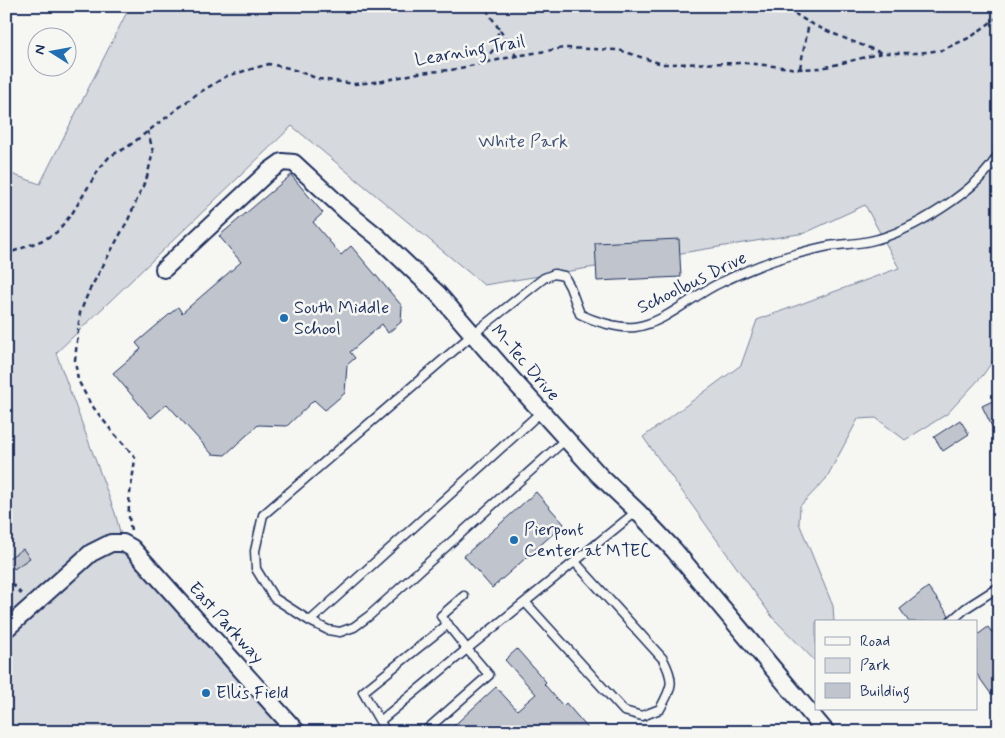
<svg xmlns="http://www.w3.org/2000/svg" width="1005" height="738" font-family="Mynerve,sans-serif">
<style>
.green{fill:#d6d9dd;stroke:#78849e}
.building{fill:#c0c4cd;stroke:#1b2f5e}
.lines{fill:none;stroke-linecap:round;stroke-linejoin:round}
.lane-casing{stroke:#1b2f5e;stroke-width:11}
.street-casing{stroke:#1b2f5e;stroke-width:20}
.path{stroke:#1b2f5e;stroke-width:2.5;stroke-dasharray:5 4;stroke-linecap:butt}
.lane{stroke:#f6f6f2;stroke-width:8}
.street{stroke:#f6f6f2;stroke-width:16}
.poi-dot{fill:#1f6fb2;stroke:#f6f6f2;stroke-width:2}
.labels{text-anchor:middle;dominant-baseline:central;stroke-width:5;stroke-linejoin:round;paint-order:stroke}
.street-label{font-size:18px;fill:#1b2f5e;stroke:#f6f6f2}
.park-label{font-size:18px;fill:#405177;stroke:#f6f6f2}
.poi-label{font-size:18px;fill:#1b2f5e;stroke:#f6f6f2;text-anchor:start}
</style>
<rect width="100%" height="100%" fill="#f6f6f2"/>
<filter id="ink" filterUnits="userSpaceOnUse"><feTurbulence type="fractalNoise" baseFrequency=".02" numOctaves="2"/><feDisplacementMap in="SourceGraphic" scale="10" xChannelSelector="R" yChannelSelector="G"/><feConvolveMatrix kernelMatrix="1 2 1 2 8 2 1 2 1" color-interpolation-filters="sRGB"/></filter>
<g filter="url(#ink)">
<path class="green" d="M130 6H999V352L983 375 947 414 905 440 876 418 858 419 826 479 800 506 799 523 833 606 834 622H816V662L773 618 643 437 741 365 757 320 899 268 865 205 805 233 484 285 292 126 56 353 115 513 123 543 297 732H6V172L40 184Z"/>
<path class="building" d="M291 175 323 213 313 222 341 255 351 246 402 306 401 322 388 333 382 324 350 352 355 358 347 365 345 393 325 410 314 400 287 426 258 425 225 455 212 454 167 404 151 418 113 373 141 349 136 343 178 307 182 313 241 262 219 236Z
M679 239 681 277 597 281 595 243Z
M999 398V441L982 406Z
M960 420 969 434 943 451 934 437Z
M536 492 564 524 492 588 464 556Z
M23 549 30 558 14 569 7 559Z
M928 587 949 615 943 622H909L900 609Z
M988 627 999 642V689L991 694 976 673V636Z
M517 649 546 682 544 684 563 706 566 703 591 732H447L496 687 517 710 536 694 505 660Z"/>
<g class="lines">
<defs>
<path id="lane" d="M566 439 369 616 354 627 340 632 328 630 310 621 274 598 256 569 255 551 263 515 473 334 544 278 554 274 564 276 570 287 580 314C593 321 620 329 635 327 668 322 692 295 722 282 745 271 771 260 796 254 807 251 818 248 829 246 843 244 857 244 870 241 911 232 980 190 999 153
M575 562 663 659C675 682 672 687 660 709L642 716 624 711 525 602 637 511
M464 596 441 616 467 649 525 602
M310 621 541 412
M950 622 966 608 999 587
M380 721 467 649 489 675 424 732
M386 732 363 692 448 624"/>
<path id="street" d="M164 269 268 172 282 162 294 163 347 212 378 237 438 294 511 378 599 475 637 511 674 550 826 732
M6 629 91 553 111 543H123L132 548 297 732"/>
</defs>
<use href="#lane" class="lane-casing"/>
<use href="#street" class="street-casing"/>
<path class="path" d="M789 6C794 22 864 45 882 53
M500 30 516 56
M485 61 495 47 499 29 488 12 487 6
M800 68 809 23
M6 257 12 252 43 240 57 232 73 212 99 169 110 156 126 148 197 94 227 76 269 64 289 68 319 79 355 84 383 81 418 73 451 70 516 56 564 48 619 50 662 64 746 63 799 69 822 68 882 53H918L942 50 971 37 999 16
M131 530C125 503 133 484 135 457L111 430 90 403 78 380 75 360 80 313 89 291 128 220 147 177 153 152 148 131
M6 577 22 595"/>
<use href="#lane" class="lane"/>
<use href="#street" class="street"/>
</g>
</g>
<g class="poi-dot">
<circle cx="284" cy="318" r="5"/>
<circle cx="514" cy="540" r="5"/>
<circle cx="206" cy="693" r="5"/>
</g>
<g class="labels">
<g class="street-label">
<text transform="translate(470 51) rotate(-10)">Learning Trail</text>
<text transform="translate(692 283) rotate(-26)">Schoolbus Drive</text>
<text transform="translate(525 363) rotate(49)">M-Tec Drive</text>
<text transform="translate(226 623) rotate(48)">East Parkway</text>
</g>
<g class="park-label">
<text x="523" y="142">White Park</text>
</g>
<g class="poi-label">
<text x="294" y="308">South Middle<tspan x="294" dy="21">School</tspan></text>
<text x="524" y="530">Pierpont<tspan x="524" dy="21">Center at MTEC</tspan></text>
<text x="216" y="693">Ellis Field</text>
</g>
</g>
<rect width="1005" height="738" fill="none" stroke="#f6f6f2" stroke-width="25"/>
<rect x="12" y="12" width="980" height="713" fill="none" stroke="#1b2f5e" stroke-width="2" filter="url(#ink)"/>
<rect x="815" y="620" width="162" height="90" fill="#f6f6f2" stroke="#9ea6b7"/>
<rect x="825" y="637" width="25" height="8" fill="#f6f6f2" stroke="#9ea6b7"/>
<text x="860" y="646" font-size="15" fill="#1b2f5e">Road</text>
<rect x="825" y="658" width="25" height="15" fill="#d6d9dd" stroke="#9ea6b7"/>
<text x="860" y="670" font-size="15" fill="#1b2f5e">Park</text>
<rect x="825" y="683" width="25" height="15" fill="#c0c4cd" stroke="#9ea6b7"/>
<text x="860" y="696" font-size="15" fill="#1b2f5e">Building</text>
<g transform="translate(52 52) rotate(281)"><circle r="24" fill="#f6f6f2" stroke="#9ea6b7"/>
<path d="M0-4L9 19L0 12L-9 19Z" fill="#1f6fb2"/>
<text y="-8" font-size="14" font-weight="bold" text-anchor="middle" fill="#1b2f5e">N</text>
</g>
</svg>
